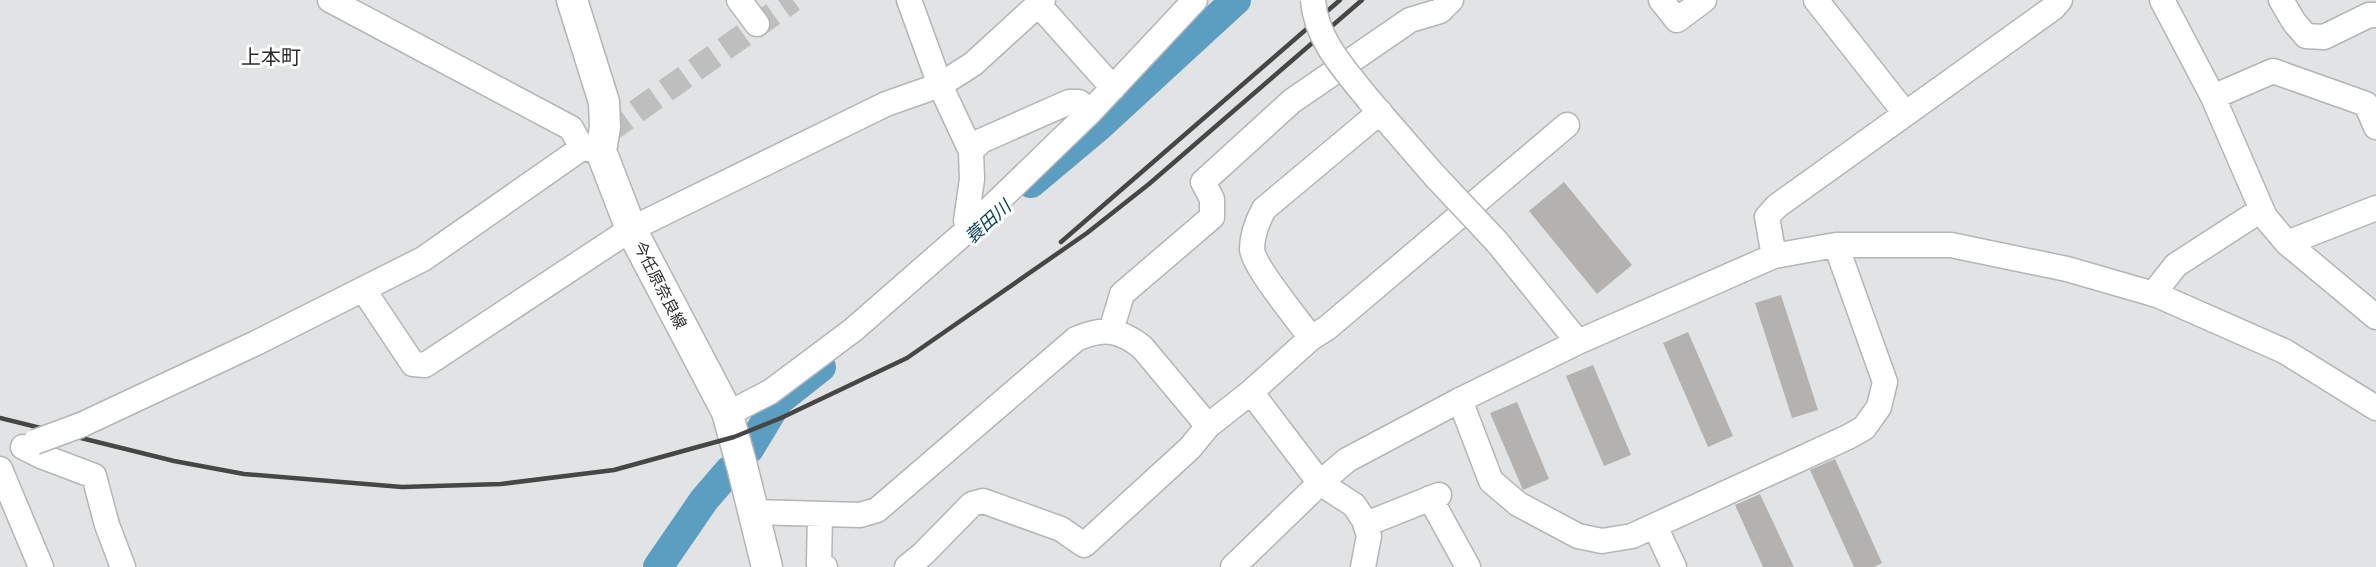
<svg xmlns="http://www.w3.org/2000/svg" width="2376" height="567" font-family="'DM Sans','Noto Sans JP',sans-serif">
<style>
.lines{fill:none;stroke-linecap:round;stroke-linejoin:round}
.river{stroke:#5c9ec1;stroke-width:30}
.building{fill:#b3b2b1}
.minor-tunnel{stroke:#bebebf;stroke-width:24;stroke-dasharray:24 12;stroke-linecap:butt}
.minor-casing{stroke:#b3b5b6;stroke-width:27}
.major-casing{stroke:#b3b5b6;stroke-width:33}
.minor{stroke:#fff;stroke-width:24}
.major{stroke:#fff;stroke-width:30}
.rail{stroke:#464646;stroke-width:4.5}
.minor-bridge-casing{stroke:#b3b5b6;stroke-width:27;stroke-linecap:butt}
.minor-bridge{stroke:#fff;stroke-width:24}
.labels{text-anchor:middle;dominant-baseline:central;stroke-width:6;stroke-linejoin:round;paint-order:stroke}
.street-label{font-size:16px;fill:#2c2c2c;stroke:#fff}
.water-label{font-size:18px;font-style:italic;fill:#023d55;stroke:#fff}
.quarter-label{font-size:20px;fill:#2c2c2c;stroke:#fff}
</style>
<rect width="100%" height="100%" fill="#e2e3e4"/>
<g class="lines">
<path class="river" d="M1031 183 1099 126 1236 0
M749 449 778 401 821 367
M658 567 704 500 729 471"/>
</g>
<path class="building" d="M1564 182 1632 265 1597 294 1529 211Z
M1781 295 1818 410 1792 418 1755 303Z
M1688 332 1733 436 1708 447 1663 343Z
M1593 365 1631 455 1604 466 1566 376Z
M1517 402 1549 479 1523 490 1490 413Z
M1835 459 1882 563 1874 567H1854L1810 470Z
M1760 494 1794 567H1763L1735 505Z"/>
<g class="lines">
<path class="minor-tunnel" d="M605 127 616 126 793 0"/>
<defs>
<path id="minor" d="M330 0 571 128 582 148
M739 0 757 24
M909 0 940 85 971 151 972 179 966 221 971 227
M1661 0 1677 20 1704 0
M1816 0 1905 113
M2162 0 2213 97 2265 217 2287 243 2376 208
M2281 0 2294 22 2306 36 2324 37 2369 15H2376
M1038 4 1113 88
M2213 97 2273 71 2366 104 2376 127
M1369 100 1434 175
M971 151 981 141 1069 102H1079L1090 112
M1497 242 1578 342
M2287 243 2376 317
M1774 256 1767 217 1777 206 2053 8 2060 0
M363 289 413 364 425 365 631 229 886 104 940 85 973 64 1043 0
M2153 294 2176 265 2261 210
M1111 331 1122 294 1212 217V199L1203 182 1292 101 1410 20 1440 11 1451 0
M1311 338 1327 328 1567 125
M1251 392 1320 483 1354 505 1364 520 1369 536 1363 567
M1460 400 1491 481 1518 504 1578 536 1602 541 1632 536 1848 437 1864 428 1879 407 1885 382 1836 245
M727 412 739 408 770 392 853 330 971 227 1090 112 1195 0
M81 425 256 343 423 259 582 148 601 151
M23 447 41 456 94 476 107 525 123 567
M0 469 41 567
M1430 498 1468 567
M753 512 860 515 877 510 1076 339C1103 327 1119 329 1142 347L1208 426 1251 392 1311 338C1299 321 1253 266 1252 249 1252 234 1257 222 1264 209L1380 112
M820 514 819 564 825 567
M1366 524 1439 495
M1655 526 1674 567
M907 567 923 554 972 504 983 501 1061 529 1084 545 1190 448 1208 426
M1233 567 1320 483 1347 460 1460 400 1578 342 1774 256 1836 245H1951L2067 269 2157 295 2284 351 2376 408"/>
<path id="major" d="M572 0 604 102 605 127 601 151 631 229 727 412 742 466 767 567"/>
</defs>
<use href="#minor" class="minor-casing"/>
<use href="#major" class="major-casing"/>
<use href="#minor" class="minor"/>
<use href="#major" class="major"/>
<path class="rail" d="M1061 242 1340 0
M0 418 174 461 244 474 402 487 501 484 614 470 734 437 781 418 907 358 1087 233 1149 184 1362 0"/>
<defs>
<path id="minor-bridge" d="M1313 0C1316 40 1345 70 1369 100
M1434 175 1497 242
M35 442 81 425"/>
</defs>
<use href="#minor-bridge" class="minor-bridge-casing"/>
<use href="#minor-bridge" class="minor-bridge"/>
</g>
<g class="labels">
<g class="street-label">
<text transform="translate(660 285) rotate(63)">今任原奈良線</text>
</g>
<g class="water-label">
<text transform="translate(988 222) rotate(-42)">蓑田川</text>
</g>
<g class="quarter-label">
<text x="271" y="57">上本町</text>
</g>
</g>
</svg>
